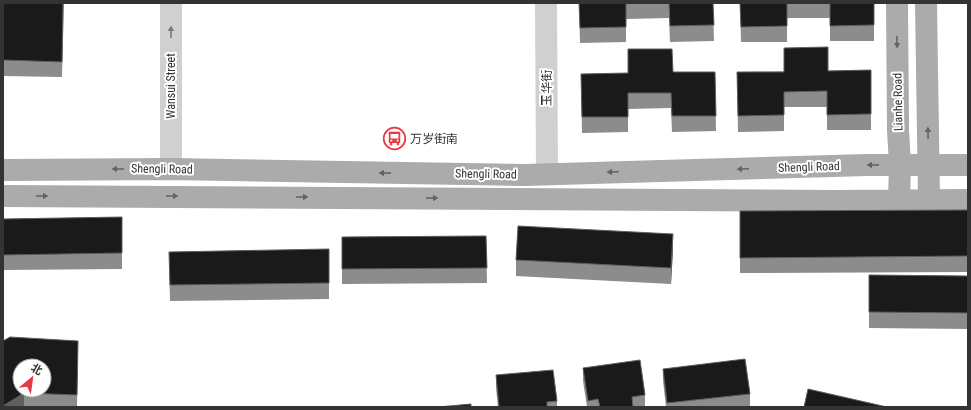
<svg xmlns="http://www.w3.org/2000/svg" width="971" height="410" font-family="'Roboto Condensed','Noto Sans SC',sans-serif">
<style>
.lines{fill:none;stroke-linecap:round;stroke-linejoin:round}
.minor{stroke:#d0d0d0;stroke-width:22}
.major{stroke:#ababab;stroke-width:22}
.wall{fill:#8c8c8c}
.shaded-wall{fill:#5f5f5f}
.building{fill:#1a1a1a;stroke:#5f5f5f;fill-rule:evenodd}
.oneway{fill:#7a7a7a}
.oneway2{fill:#636363}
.labels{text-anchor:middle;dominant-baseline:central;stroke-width:4;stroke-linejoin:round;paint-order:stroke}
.street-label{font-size:12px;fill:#333;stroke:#fff}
.poi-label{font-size:12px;fill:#333;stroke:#fff;text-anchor:start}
</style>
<rect width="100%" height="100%" fill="#fff"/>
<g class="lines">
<path class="minor" d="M171 3V169
M546 3 547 174"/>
<path class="major" d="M897 3 898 130 900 164 899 201
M926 3 929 200
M3 170 171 169 525 175 867 165H968
M3 196 834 201 968 200"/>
</g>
<path class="wall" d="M3 3H64L62 77 3 76Z
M579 3H713L714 41 670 42 669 18 626 19V42L580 43Z
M740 3H874V41H830V18H787V42H741Z
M871 70V130H827V107H784V131L738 132 737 72Z
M715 72 716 131 672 132 671 108 628 109V132L582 133 581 74Z
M968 210V272L740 273V211Z
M122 217V269L3 270V219Z
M486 236 487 283 342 284V237Z
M673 250 671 284 516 276V260Z
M169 267 329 283V299L170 301Z
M869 275 968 276V329L869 328Z
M78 341 77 407H3Z
M583 368 645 395V407H587L583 381Z
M663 369 750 394V407H666L663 381Z
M496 375 557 401V407H498L496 388Z"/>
<path class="shaded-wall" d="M673 234V250L671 284V268Z
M24 393V407H3V406Z"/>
<path class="building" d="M3 3H63L62 62 3 60Z
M579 3H636H626V27L580 28Z
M669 3H713L714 25 670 26Z
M740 3H787V26L741 27Z
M830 3H874V25L830 26Z
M828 47V71L871 70V114L827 115V91L784 92V115L738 116 737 72H784V48Z
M628 49H672L673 72H715L716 116H672L671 93H628V117H582L581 74 628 73Z
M968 210V256L740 258V211Z
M122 217V253L3 255V219Z
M518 226 673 234 671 268 516 260Z
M486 236 487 268 342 269V237Z
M329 249V283L170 285 169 252Z
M869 275 968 276V313L869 312Z
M10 337 78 341 77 395 24 393 3 406V341ZM20 366H44V390H20Z
M745 359 750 394 667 403 663 369Z
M640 360 645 395 632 397 633 407H600L598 399 588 401 583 368Z
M553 370 557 401 547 402V407H499L496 375Z
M808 389 887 407H804Z
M471 404V407H438Z"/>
<defs><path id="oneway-solid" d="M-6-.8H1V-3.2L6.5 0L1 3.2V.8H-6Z"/></defs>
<use class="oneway" href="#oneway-solid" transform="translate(171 32) rotate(-90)"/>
<g class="oneway2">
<use href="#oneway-solid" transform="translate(897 42) rotate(89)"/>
<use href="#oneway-solid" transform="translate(928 133) rotate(-91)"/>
<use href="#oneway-solid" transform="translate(873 165) rotate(179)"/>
<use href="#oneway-solid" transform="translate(118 169) rotate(180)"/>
<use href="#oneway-solid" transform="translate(743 169) rotate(178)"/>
<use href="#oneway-solid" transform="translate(613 172) rotate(178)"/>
<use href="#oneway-solid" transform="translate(385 173) rotate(-179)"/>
<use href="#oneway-solid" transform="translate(42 196)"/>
<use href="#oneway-solid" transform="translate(172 196)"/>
<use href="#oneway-solid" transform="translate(302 197)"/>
<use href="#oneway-solid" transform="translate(432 198)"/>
</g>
<defs>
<symbol id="bus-ring" viewBox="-11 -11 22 22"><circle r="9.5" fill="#fff" stroke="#e63946" stroke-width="1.5"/><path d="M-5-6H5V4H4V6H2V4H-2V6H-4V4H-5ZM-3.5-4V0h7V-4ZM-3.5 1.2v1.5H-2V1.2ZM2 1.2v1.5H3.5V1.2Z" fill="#e63946"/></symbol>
</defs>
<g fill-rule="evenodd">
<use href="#bus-ring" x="382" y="126" width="25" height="25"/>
</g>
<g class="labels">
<g class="street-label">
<text transform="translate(171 86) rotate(-90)">Wansui Street</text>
<text transform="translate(547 88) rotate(-90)">玉华街</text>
<text transform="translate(898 102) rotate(-91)">Lianhe Road</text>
<text transform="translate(809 167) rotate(-2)">Shengli Road</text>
<text transform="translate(162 169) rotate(1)">Shengli Road</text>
<text transform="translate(486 174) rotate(1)">Shengli Road</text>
</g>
<g class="poi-label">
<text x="410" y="139">万岁街南</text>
</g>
</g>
<rect width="971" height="410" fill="none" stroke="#333333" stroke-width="8"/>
<g transform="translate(32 378) rotate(29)"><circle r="19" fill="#ffffff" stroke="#adadad"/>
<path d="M0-3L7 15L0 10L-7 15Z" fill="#e63946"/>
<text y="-6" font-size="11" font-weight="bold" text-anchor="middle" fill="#333333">北</text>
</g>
</svg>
